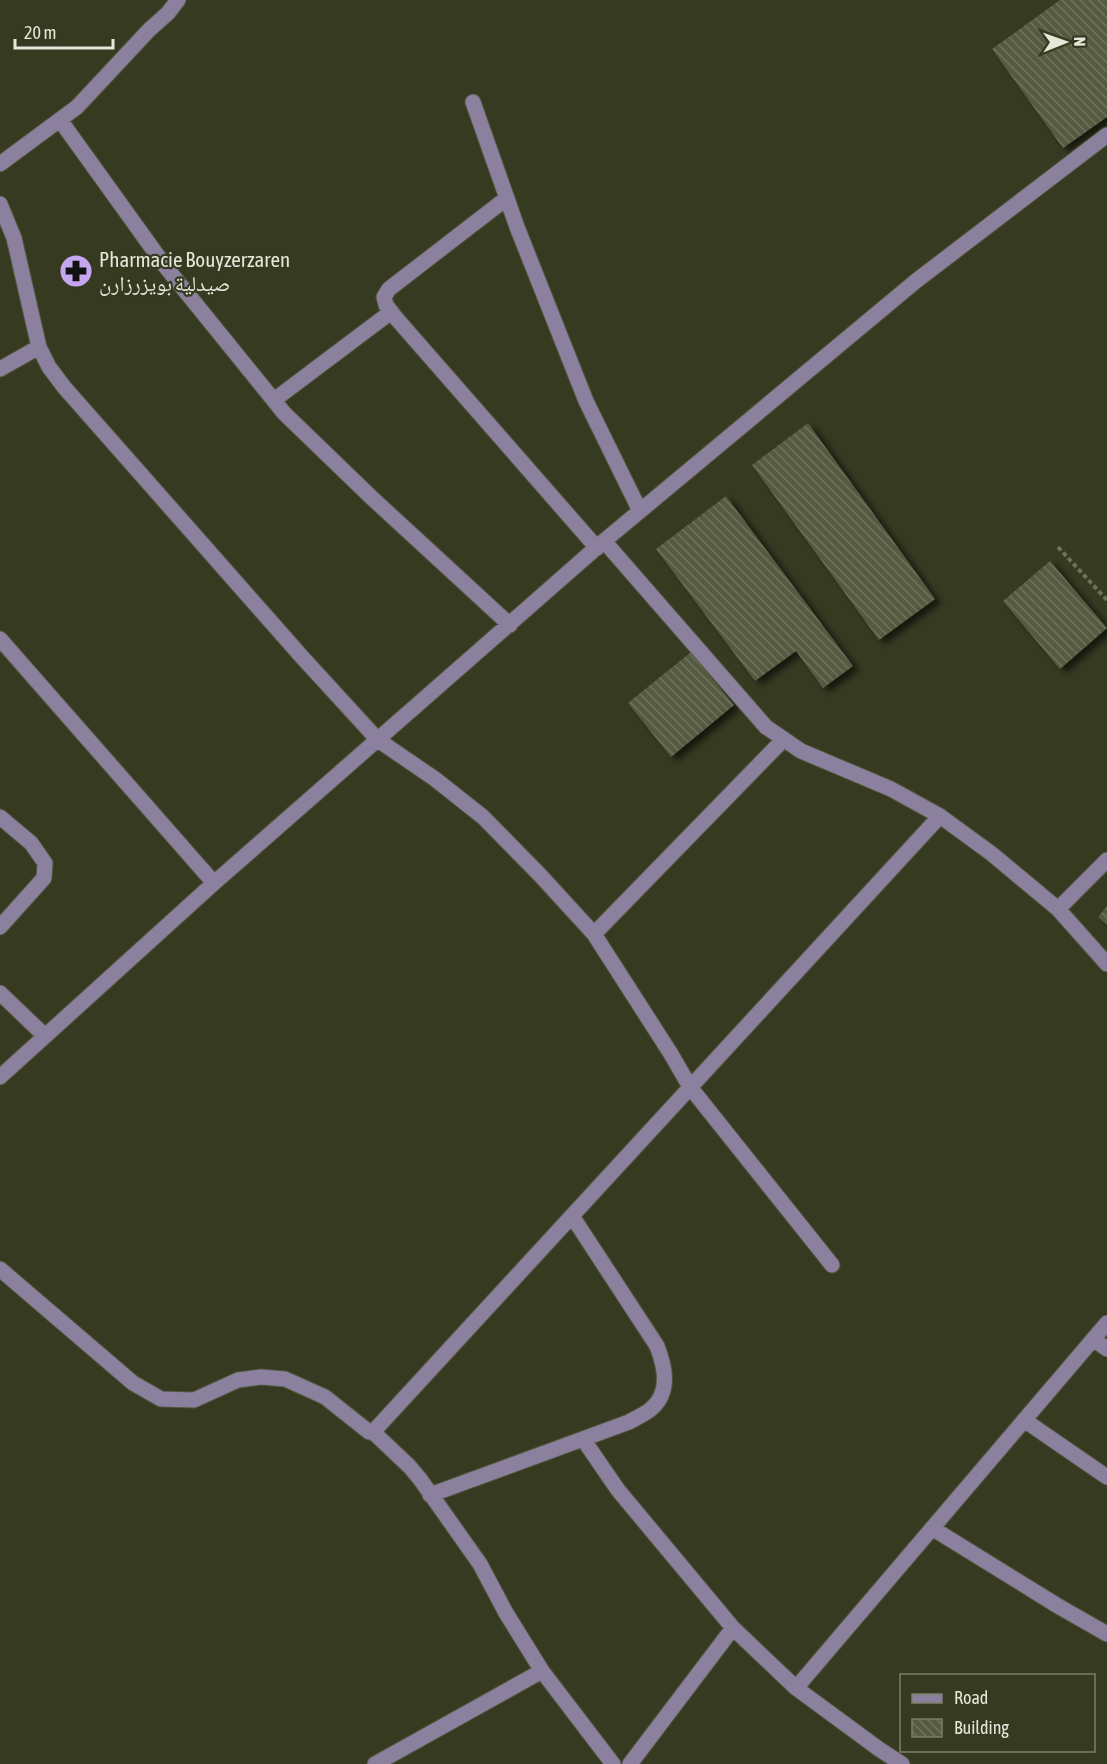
<svg xmlns="http://www.w3.org/2000/svg" width="1107" height="1764" font-family="'Asap Condensed','Noto Naskh Arabic',sans-serif">
<style>
.building{fill:url(#building-back-hatch);filter:url(#shadow)}
.lines{fill:none;stroke-linecap:round;stroke-linejoin:round}
.minor-casing{stroke:#52563e;stroke-width:17}
.path{stroke:#6d715b;stroke-width:4;stroke-dasharray:4.5 3;stroke-linecap:butt}
.minor{stroke:#8b809e;stroke-width:15}
.labels{text-anchor:middle;dominant-baseline:central;stroke-width:4.5;stroke-linejoin:round;paint-order:stroke}
.poi-label{font-size:21px;fill:#e5e7d9;stroke:#363a21;text-anchor:start}
</style>
<defs>
<pattern id="building-back-hatch" width="6" height="6" patternUnits="userSpaceOnUse" patternTransform="scale(1.5)"><rect width="6" height="6" fill="#555a40"/><path d="M-1 5l2 2M0 0l6 6M5-1l2 2" fill="none" stroke="#6d725b"/></pattern>
<filter id="shadow"><feDropShadow dx="6" dy="4" stdDeviation="3" flood-color="#0009"/></filter>
</defs>
<rect width="100%" height="100%" fill="#363a21"/>
<path class="building" d="M1060 0H1107V117L1063 148 992 49Z
M808 423 935 599 879 640 752 465Z
M726 496 853 666 823 688 796 651 755 681 656 549Z
M1050 561 1107 628 1060 669 1003 601Z
M691 652 734 705 671 757 628 703Z
M1107 906V925L1098 917Z"/>
<g class="lines">
<defs>
<path id="minor" d="M473 102 517 227 586 401 640 511
M60 120 165 266 284 413 372 498 510 625
M0 164 77 107 149 30 168 13 178 0
M507 198 389 289 384 297 386 305 396 318 597 548
M0 204 14 238 39 347 49 367 64 387 302 657 378 740 435 779 483 817 540 875 594 934 671 1054 690 1087 832 1265
M0 369 39 347
M274 400 391 312
M604 541 766 727 801 751 891 789 940 816 992 854 1058 909 1107 964
M0 639 214 883
M0 817 31 843 45 863 44 878 0 927
M1058 909 1107 860
M594 934 784 739
M0 993 45 1036
M0 1077 214 883 604 541 916 281 1107 135
M0 1269 133 1383 161 1399 194 1400 238 1380 261 1377 285 1379 325 1397 369 1432H373L409 1466 420 1479 480 1564 506 1613 542 1671 613 1764
M1093 1339 1107 1349
M1024 1420 1107 1477
M373 1432 940 816
M583 1439 618 1490 733 1628 796 1688 879 1749 902 1764
M430 1495 629 1422C636 1418 645 1414 651 1409 671 1392 665 1367 657 1346L572 1216
M932 1528 1058 1606 1107 1634
M796 1688 1107 1323
M375 1764 542 1671
M630 1764 733 1628"/>
</defs>
<use href="#minor" class="minor-casing"/>
<path class="path" d="M1058 547 1107 600"/>
<use href="#minor" class="minor"/>
</g>
<defs>
<symbol id="pharmacy-disc" viewBox="-11 -11 22 22"><circle r="9.5" fill="#c5a7f1" stroke="#363a21"/><path d="M-2-6h4v4h4v4h-4v4h-4v-4h-4v-4h4Z" fill="#111"/></symbol>
</defs>
<g fill-rule="evenodd">
<use href="#pharmacy-disc" x="57" y="252" width="38" height="38"/>
</g>
<g class="labels">
<g class="poi-label">
<text x="99" y="259">Pharmacie Bouyzerzaren<tspan x="99" dy="24">صيدلية بويزرزارن</tspan></text>
</g>
</g>
<rect x="900" y="1674" width="195" height="78" fill="#363a21" stroke="#7c7f6b" stroke-width="1.5"/>
<rect x="912" y="1694" width="30" height="9" fill="#8b809e" stroke="#7c7f6b" stroke-width="1.5"/>
<text x="954" y="1704" font-size="18" fill="#e5e7d9">Road</text>
<rect x="912" y="1719" width="30" height="18" fill="url(#building-back-hatch)" stroke="#7c7f6b" stroke-width="1.5"/>
<text x="954" y="1734" font-size="18" fill="#e5e7d9">Building</text>
<g transform="translate(1065 42) rotate(89)" stroke="#363a21" stroke-width="4.5" paint-order="stroke">
<path d="M0-4.5L10 22L0 15L-10 22Z" fill="#e5e7d9"/>
<text y="-9" font-size="16" font-weight="bold" text-anchor="middle" fill="#e5e7d9">N</text>
</g>
<path d="M15 39v9h98v-9" fill="none" stroke="#e5e7d9" stroke-width="3"/>
<text x="24" y="39" font-size="18" fill="#e5e7d9" stroke="#363a21" stroke-width="4.5" paint-order="stroke">20 m</text>
</svg>
